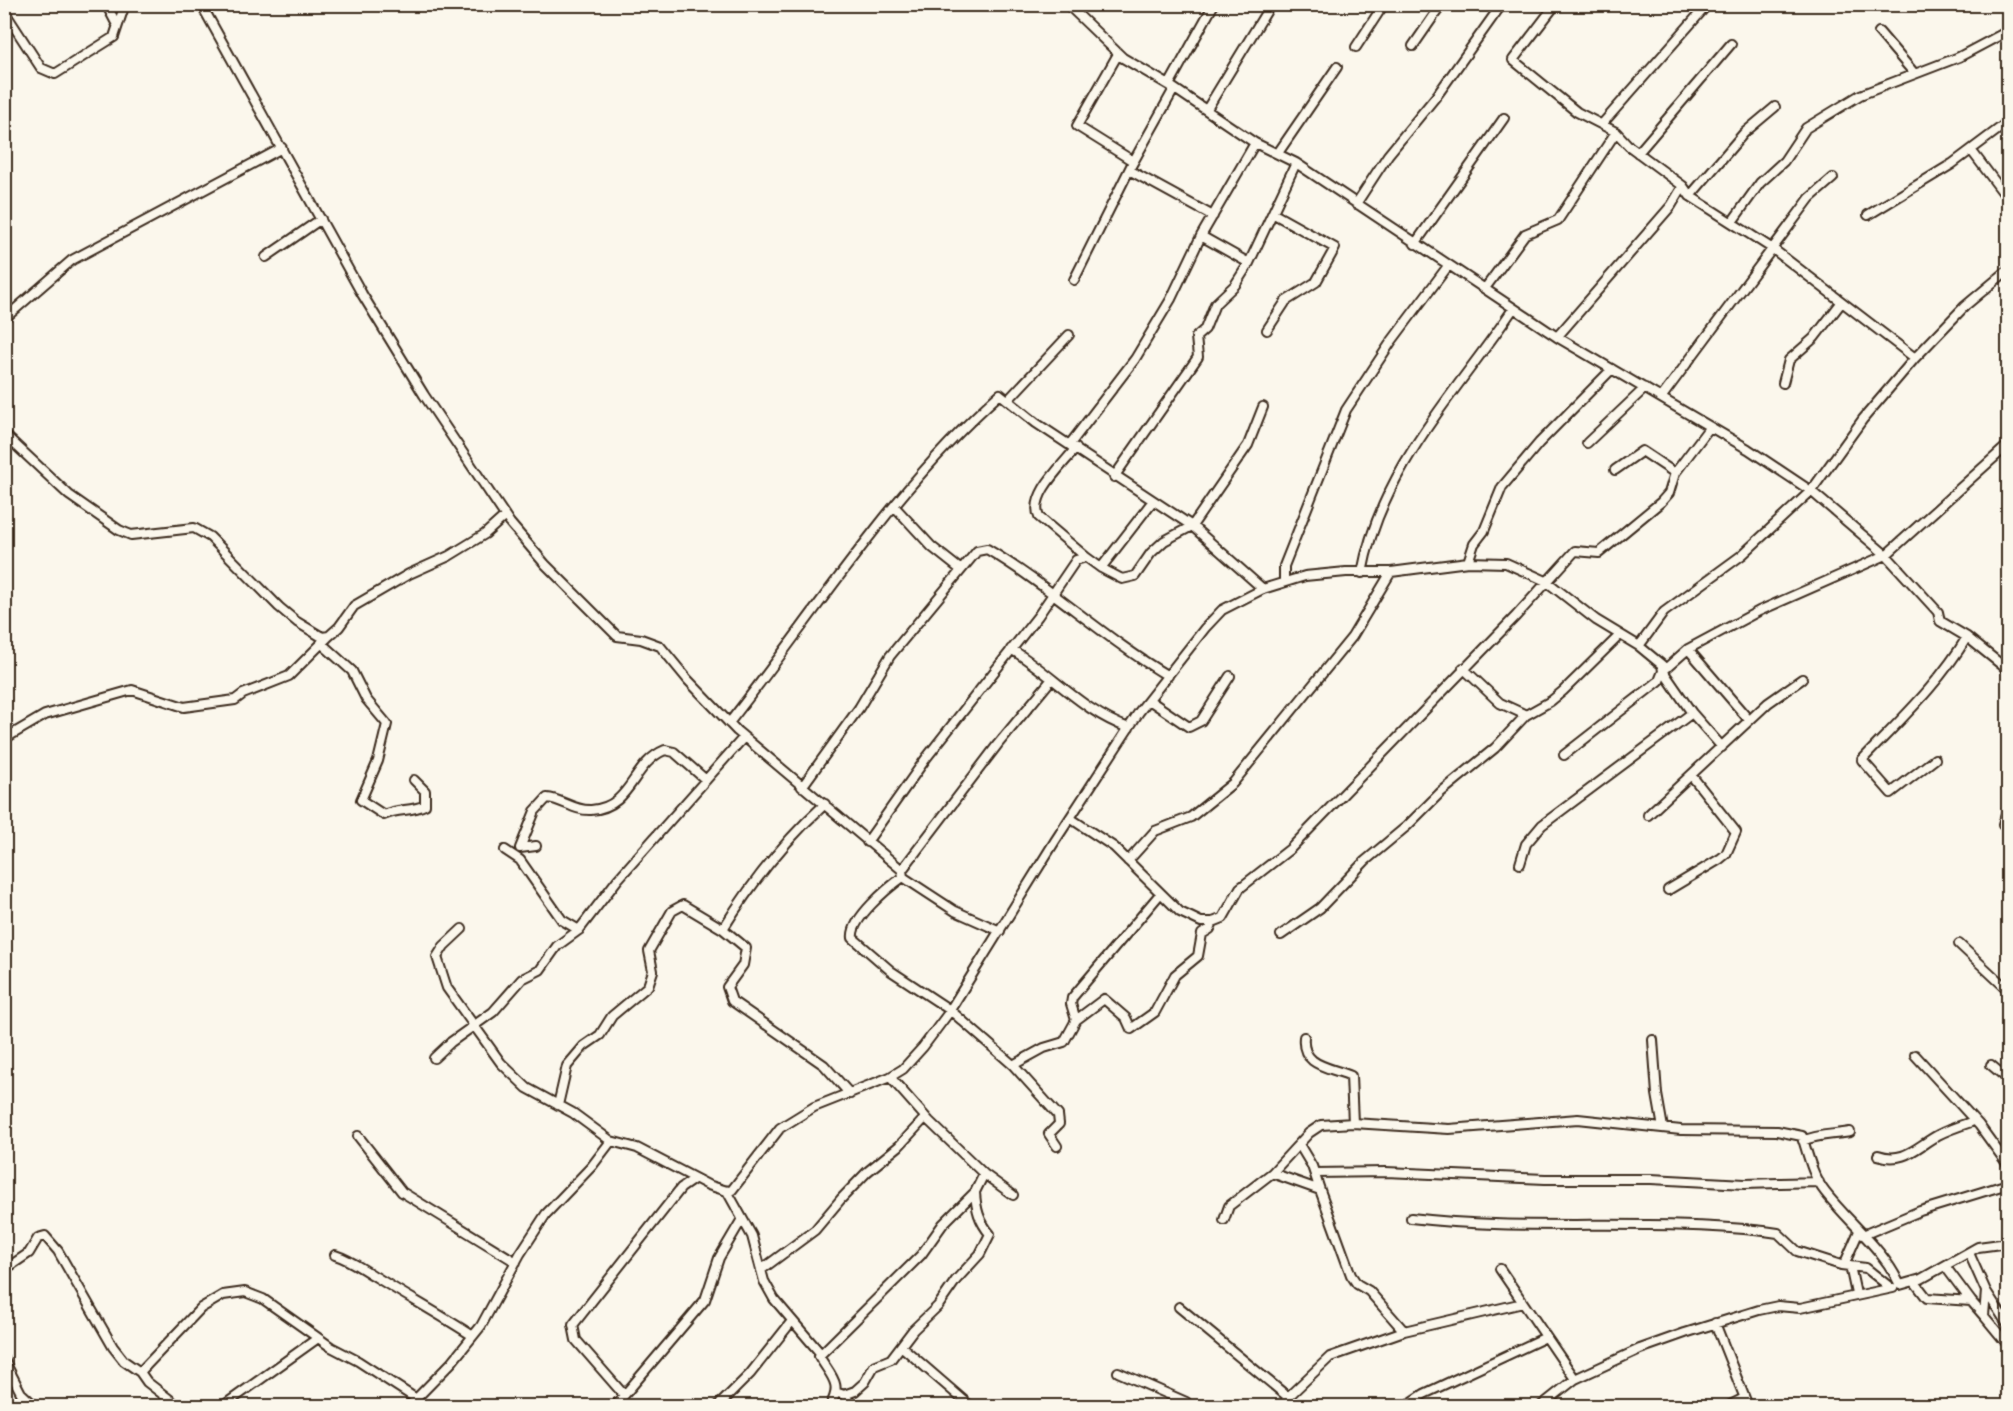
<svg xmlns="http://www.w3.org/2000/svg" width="2013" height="1411" font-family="'Patrick Hand',sans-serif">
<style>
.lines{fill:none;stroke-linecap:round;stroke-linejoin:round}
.minor-casing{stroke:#3b2a1e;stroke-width:12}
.minor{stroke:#fbf7ec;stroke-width:8}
</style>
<rect width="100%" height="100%" fill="#fbf7ec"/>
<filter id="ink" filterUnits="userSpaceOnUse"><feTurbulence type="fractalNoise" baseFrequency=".0167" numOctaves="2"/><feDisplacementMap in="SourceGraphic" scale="12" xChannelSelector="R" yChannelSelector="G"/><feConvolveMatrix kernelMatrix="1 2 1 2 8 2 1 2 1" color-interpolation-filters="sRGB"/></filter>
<g filter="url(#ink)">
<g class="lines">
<defs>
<path id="minor" d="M106 4 117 25
M201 4 362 294 424 395 510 523 545 564 617 636 641 639 660 646 688 680 737 731 902 870 903 877 955 911 1000 931
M1067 4 1123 58 1169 85
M1214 4 1169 85 1255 143 1296 163 1557 337 1748 449 1811 491 1886 555 1938 612 1940 621 1967 637 2008 670
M1556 4 1513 60 1577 112 1616 132 1629 146 1683 186 1690 196 1773 249 1915 358
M4 11 41 68 55 74 114 37 125 4
M1879 32 1914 73
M1413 46 1442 4
M1356 47 1384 4
M1118 54 1077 126 1133 161
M1207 109 1271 4
M1603 123 1708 4
M1971 150 2008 199
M1278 153 1337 67
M1638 153 1731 44
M1129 170 1213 216
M1690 196 1744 133 1775 107
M1356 204 1388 155 1438 94 1502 4
M1868 215 1952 164 2008 122
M1732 222 1760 183 1784 161 1806 128 1860 95 1959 57 2008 31
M1415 244 1504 118
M266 257 321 219
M1249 263 1201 236 1255 143
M1074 280 1131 166 1174 89
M1486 287 1525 234 1558 220 1616 132
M4 319 72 260 282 148
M1267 330 1286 301 1316 282 1335 248 1274 214
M1557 337 1671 206 1683 186
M1783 383 1789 360 1814 338 1841 303
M1661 398 1810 198 1833 178
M1009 399 1069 335
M4 434 69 495 119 530 131 535 194 528 210 537 279 607 297 622 322 637 329 636 339 627 354 606 409 574 449 556 485 534 505 516
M1587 443 1645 388
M1070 444 1135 359 1171 299 1201 236
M1076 448C1063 465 1029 495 1039 517L1086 557
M1615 470 1642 451 1675 473
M1114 477 1198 357 1196 337 1205 329 1215 304 1235 285 1249 263 1296 163
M894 506 932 547 961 570
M1468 562 1474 544 1484 531 1502 487 1539 443 1612 369
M1101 568 1122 579 1135 576 1151 553 1164 541 1192 526 1248 445 1263 407
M1362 573C1381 469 1456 393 1513 309
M1284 582V566L1346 410 1391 342 1448 266
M321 643 352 671 366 699 387 724 378 761 361 800 384 815C398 808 411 812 425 805V791L414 780
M1639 646 1664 612 1742 555 1811 491 1863 419 1915 358 1965 306 2008 270
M1011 649C1052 674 1083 712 1129 728
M1688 649 1749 720
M1463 668 1500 703 1526 715
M1149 700 1189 727 1201 721 1230 676
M1692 713 1722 747
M729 723C817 612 893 488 1000 394L1036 423 1192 526 1263 589
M4 739 45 715 132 690 184 707 235 700 243 694 289 676 329 636
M1564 755 1659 681 1663 671
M1935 759 1891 793 1862 760C1899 721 1940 683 1967 637
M802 787 859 708 890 656 977 551 987 549C1051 587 1104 638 1168 676
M825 804C784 841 752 882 723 929L746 948 743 965 727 987 732 1001 824 1065 850 1094
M1648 815 1768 703 1802 679
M1070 818 1114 847 1180 912 1201 922H1213L1223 918 1240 888 1290 849 1516 616 1575 551 1599 553 1661 502 1669 493 1675 473 1709 428
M2003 825 2008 807
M867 842 927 757 1038 616 1076 560 1086 557 1101 568 1152 502
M536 846 520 848 535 811 547 798C562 799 574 811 591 810 633 807 631 764 665 750L674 752 706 780
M505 850 520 860 562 920 579 930
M1128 861 1155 831 1191 817 1233 783 1352 637 1391 572
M1520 864 1526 844 1542 825 1692 713 1663 671
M902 870 998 744 1052 679
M903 877C889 887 850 919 853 938L891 971 950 1010 1013 1065 1044 1048 1064 1042 1076 1020 1071 1004 1072 998 1160 894
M1668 890 1720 859 1726 854 1736 832 1691 775
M462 929 444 946 437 957 447 988 501 1063 527 1088 573 1113 611 1141 637 1148 708 1185 727 1191 732 1190 780 1128 814 1107 890 1077 903 1069 923 1047 947 1015 1055 841 1139 712 1205 628 1222 610 1263 589 1305 576 1346 572H1391L1468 562 1506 563 1546 581 1596 620 1639 646 1662 665 1663 671 1688 649 1759 611 1886 555 2008 445
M1281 935 1320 908 1365 861 1407 826 1440 793 1495 748 1526 715 1551 701 1563 691 1620 635
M1959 944 2008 990
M1076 1020 1104 999 1126 1018 1131 1029 1155 1012 1175 975 1198 956 1202 934 1210 929 1213 922
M1304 1037C1301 1067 1331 1067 1351 1076L1353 1123 1449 1129 1578 1119 1681 1130 1777 1131 1802 1136C1808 1155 1813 1177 1825 1192 1850 1224 1883 1248 1900 1285L1921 1279 1978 1247 2008 1243
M1653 1040 1657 1094 1663 1128
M1915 1055 1979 1125 2008 1165
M434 1058 451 1042 493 1012 522 979 540 970 557 946 579 930 618 879 744 737
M1013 1065 1058 1115 1059 1124 1049 1134 1057 1146
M1991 1065 2004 1076H2008
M890 1077 929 1121 984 1174 1013 1195
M558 1105 567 1066 584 1046 600 1035 612 1016 648 986 653 971 649 951 672 911 683 905 723 929
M358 1136 402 1192 516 1262
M1803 1141C1817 1134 1834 1135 1850 1132
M1300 1146 1312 1166 1320 1190
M1878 1155C1904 1164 1916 1147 1938 1135 1949 1129 1962 1125 1974 1121
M1272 1173 1309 1133 1321 1125 1353 1123
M1315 1173 1386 1172 1545 1179H1651L1745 1184 1819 1182
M727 1191 752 1236 764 1281 774 1299 821 1354
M1411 1218C1528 1232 1647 1218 1764 1231L1778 1233 1797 1251 1841 1265 1866 1268 1891 1288
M1224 1220 1229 1206 1272 1173 1320 1190 1351 1275 1357 1284 1369 1291 1404 1331
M1863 1235 1920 1211 2008 1184
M1969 1253 1986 1291 1984 1316 1971 1301
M335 1255C351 1260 362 1269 376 1277 408 1297 441 1315 473 1336
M1844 1265 1859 1231
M1850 1266 1856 1294
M1500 1269 1575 1379
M4 1270 29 1253 38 1238 45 1236 58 1251 113 1347 124 1361 140 1372
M761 1270 815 1230 841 1199 867 1172 899 1146 925 1118
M1914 1281 1927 1298 1971 1301 1945 1266
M1986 1291 2008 1325
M1179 1307 1288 1397
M1984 1316 2008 1345
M1715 1323 1748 1406
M901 1346 968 1404
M4 1360 21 1393 35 1406
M1118 1372 1186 1402 1184 1406
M838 1393 844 1395 855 1391 865 1382 874 1366 891 1359 913 1330 938 1306 956 1280 980 1254 990 1234C979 1221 976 1209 975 1192
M624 1395 576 1340 573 1325 681 1188 694 1179
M844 1395 853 1406
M178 1406 147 1382 140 1372 201 1308 223 1295 245 1292 263 1299 331 1347 358 1361 415 1398
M223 1406 318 1338
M409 1406 452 1362 481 1326 520 1254 546 1214 592 1166 611 1141
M615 1406 705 1300 719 1258 742 1219
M718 1406 750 1374 792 1321
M830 1406C843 1383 831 1377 819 1356L921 1255 943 1224 975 1192 984 1174
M1282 1406 1288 1397 1330 1357 1404 1331 1523 1303
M1406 1406 1424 1394 1546 1337
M1541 1406 1575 1379 1640 1349 1685 1333 1759 1310 1778 1306 1800 1308 1893 1288
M1728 1406 1744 1398"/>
</defs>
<use href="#minor" class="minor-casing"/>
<use href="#minor" class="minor"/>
</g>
</g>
<rect width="2013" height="1411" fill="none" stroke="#fbf7ec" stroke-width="24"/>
<rect x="12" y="12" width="1989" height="1387" fill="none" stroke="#3b2a1e" stroke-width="2" filter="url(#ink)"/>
</svg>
